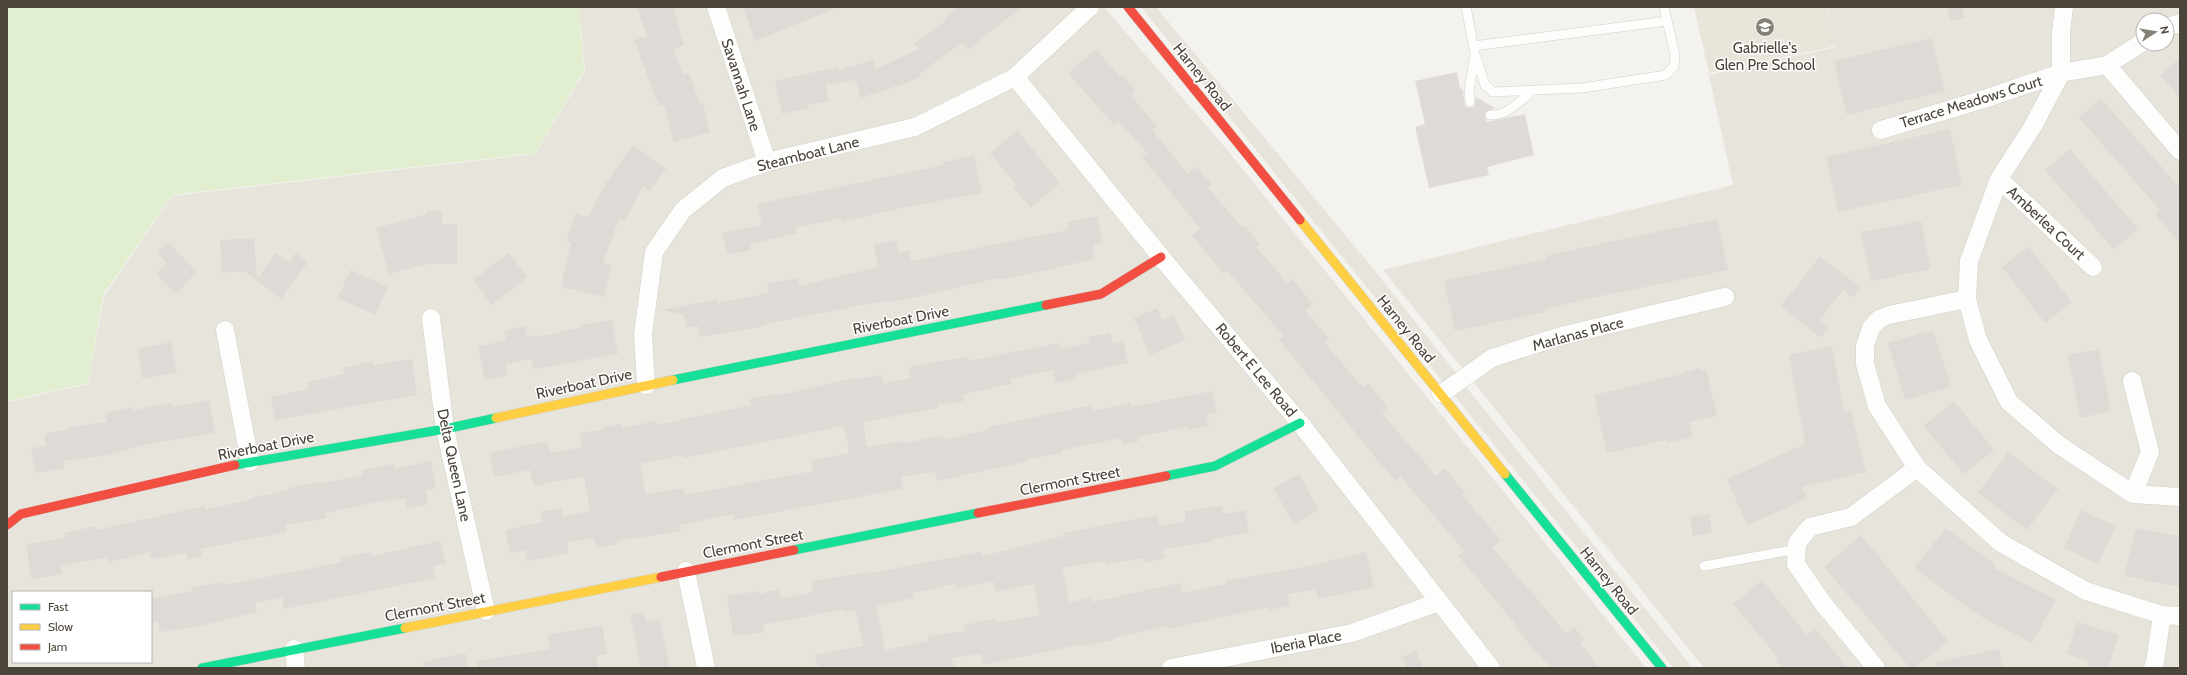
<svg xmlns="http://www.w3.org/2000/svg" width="2187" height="675" font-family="Cabin,sans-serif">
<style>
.residential{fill:#e7e4dc;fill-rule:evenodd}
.education{fill:#eae5da}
.green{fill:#e1eecf}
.building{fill:#dedbd6;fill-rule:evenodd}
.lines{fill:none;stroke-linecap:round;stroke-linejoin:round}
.lane-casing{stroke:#d2d0cb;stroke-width:10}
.street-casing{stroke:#d2d0cb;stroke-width:19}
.fast-casing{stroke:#d3cfc5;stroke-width:10}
.slow-casing{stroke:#d3cfc5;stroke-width:10}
.jam-casing{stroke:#d3cfc5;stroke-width:10}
.lane{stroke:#fdfdfc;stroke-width:9}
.street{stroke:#fdfdfc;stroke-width:18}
.fast{stroke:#16e098;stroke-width:9}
.slow{stroke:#ffcf43;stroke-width:9}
.jam{stroke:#f24e42;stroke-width:9}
.labels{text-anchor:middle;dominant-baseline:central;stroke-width:3;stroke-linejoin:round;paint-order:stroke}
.poi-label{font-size:15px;fill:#4b4439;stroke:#fff}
.street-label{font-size:15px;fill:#4b4439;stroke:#fff}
</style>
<rect width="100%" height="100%" fill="#f4f2ee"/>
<path class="residential" d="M579 7H1104L1229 152 1646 668H7V402L88 384 104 296 172 196 535 154 585 71ZM13 592H151V662H13Z
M1141 7H1156L1375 271 1456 373 1443 382Z
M1827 7H2180V668H1704L1383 270 1733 185 1709 75 1836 47ZM2143 20H2167V44H2143Z
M1466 387 1693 668H1674L1454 395Z"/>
<path class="education" d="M1694 7H1826L1836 46 1709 73Z"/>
<path class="green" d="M7 7H579L584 71 535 153 172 195 103 295 88 383 7 401Z"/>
<path class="building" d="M637 7H673L684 45 674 49 683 75 689 73 700 105 703 104 710 132 674 142 664 105 659 106 634 40 647 36Z
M743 7H836V8L755 41Z
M959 7H1021L968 50 962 43 920 73 921 76 909 82 861 98 856 80 826 85 829 101 808 105 809 108 782 114 775 81 837 67 838 70 873 60 876 69 919 49 914 43 945 22 943 20Z
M1947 7H1962L1965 18 1950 21Z
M1932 38 1945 91 1847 115 1834 61Z
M1096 49 1120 77 1122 75 1136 91 1131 96 1157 126 1152 130 1188 174 1197 166 1212 185 1208 188 1242 227 1244 225 1260 244 1256 247 1287 283 1292 279 1313 304 1305 310 1329 339 1325 343 1363 388 1368 383 1388 407 1382 413 1436 476 1445 468 1465 493 1462 495 1501 540 1492 547 1567 634 1574 627 1584 639 1580 643 1600 668H1551L1525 639 1515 627 1517 626 1458 556 1464 551 1400 476 1395 481 1279 340 1284 336 1227 271 1224 274 1208 255 1192 235 1200 228 1142 157 1147 153 1119 121 1114 125 1068 73Z
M2180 58V98L2160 75Z
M1457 72 1460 88 1463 90 1465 106 1470 108 1474 107 1476 97 1495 108 1485 112 1486 122 1525 114 1534 155 1487 167 1489 175 1429 188 1415 127 1425 124 1415 81Z
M2101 98 2180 188V243L2155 215 2160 210 2079 118Z
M1950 129 1962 185 1838 212 1826 157Z
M1017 130 1060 183 1031 208 1013 187 1016 184 990 154Z
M633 145 666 169 650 191 643 186 625 221 619 218 603 263 611 265 604 297 561 287 571 243 566 241 576 213 588 217 606 183Z
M2070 149 2138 229 2114 250 2045 170Z
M974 156 982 193 905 207 842 222 841 218 795 228 797 233 750 244 751 250 727 255 722 233 762 225 757 204 944 165 943 162Z
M427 211H442V224H457V264H427L389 274 376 228 427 214Z
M1097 216 1103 243 1093 245 1095 259 1065 266 999 280 998 278 917 297 885 303 884 301 765 324 766 326 700 337 698 326 687 328 684 315 663 310 717 299V303L769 293 767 283 798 278 799 286 878 267 874 244 896 240 898 252 909 250 911 261 1068 230 1067 222Z
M1717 219 1728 270 1587 299 1545 309V312L1455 331 1444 281 1547 259 1546 256 1563 252Z
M1921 221 1931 269 1871 281 1861 232Z
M254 238 257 279 276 253 289 262 296 253 308 262 281 299 244 271 222 273 220 240Z
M168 242 197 272 176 294 156 274 167 263 157 253Z
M2028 246 2072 302 2045 323 2002 267Z
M509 253 527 277 492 305 473 280Z
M1820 256 1861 288 1853 298 1843 290 1832 304 1819 320 1829 328 1821 338 1781 306Z
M350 270 388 287 375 315 338 298Z
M1157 308 1162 320 1174 315 1185 340 1150 355 1134 318Z
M612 320 618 354 533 369 531 359 506 364 508 375 485 380 478 347 506 340 504 331 525 326 527 337 537 335 538 337 581 327V325Z
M1933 330 1951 387 1905 400 1888 343Z
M1110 333 1113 344 1123 341 1128 363 1076 374 1077 379 1055 383 1053 370 1010 379 1011 384 963 394 964 401 938 405V408L863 422 867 447 906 441 907 443 943 435 944 440 988 430V427L1092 405 1093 411 1130 403 1131 407 1212 391 1217 412 1206 415 1209 425 1188 430 1187 427 1137 437 1138 442 1122 445 1121 438 1062 450V453L1025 460V462L937 481 935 472 901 477 903 489 734 520 733 514 680 525 681 531 617 541V544L596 548 594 538 567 542 568 553 527 561 525 550 510 553 505 530 542 522 541 511 562 509 563 516 590 511 584 476 534 486 530 470 494 477 489 453 547 441 550 453 582 447 579 433 601 430V428L621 424 622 428 656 421 657 425 751 405 749 399 780 393V395L845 380 882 375 884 383 911 378 909 367 967 357 968 361 1059 343 1060 349 1090 343 1089 337ZM842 426 843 429 845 428 849 453 811 461 813 471 685 495 684 488 646 494 645 491 640 464 683 455 684 458Z
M171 342 177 372 143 379 137 349Z
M1832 346 1844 412 1851 411 1866 472 1802 487 1807 499 1747 525 1727 479 1805 444 1789 355Z
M2099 349 2111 411 2080 418 2068 355Z
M412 359 417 395 275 420 271 397 308 389 307 382 344 374 343 368 373 361 374 365Z
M1699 368 1700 371 1706 369 1717 416 1689 422 1692 437 1667 443 1666 440 1607 453 1594 395 1682 374V373Z
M209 400 215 433 148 444 102 456 63 461 64 468 36 473 31 448 46 446 44 434 70 429V427L107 422 105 413 132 407 133 410 172 403 173 407Z
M1954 401 1994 450 1964 474 1923 426Z
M2008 452 2058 489 2027 530 1978 493Z
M431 461 436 488 426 491 428 504 407 509 405 498 367 504 326 513V518L286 525 287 532 200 549 202 556 188 559 186 553 151 559V552L109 562 107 557 60 566 62 574 31 579 26 544 46 541 49 546 48 541 65 538 64 533 96 526V530L205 506 206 509 250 500V498L289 490V488L320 482 321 484 363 475 362 470 393 464 394 469Z
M1299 474 1319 510 1294 524 1273 488Z
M1221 506 1223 514 1245 510 1249 532 1210 540 1211 542 1163 549 1165 558 1144 563 1143 558 1106 565 1105 561 1062 568 1069 602 1091 598 1092 602 1180 583 1182 593 1226 584V581L1301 568 1366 552 1374 587 1318 599 1316 589 1288 594 1290 606 1269 610V607L1168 629 1167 626 1114 638V640L1084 646 1083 644 983 665 981 654 952 658 954 668H818L815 655 863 646 856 610 845 612V609L763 625 764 632 733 636 727 596 758 591 759 594 779 589 781 599 813 592 811 581 870 572 871 573 981 552 982 556 1063 536V533L1157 515 1159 526 1186 521 1185 511ZM993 581 995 592 1034 584 1040 615 996 623 995 619 964 625 965 631 928 636V641L885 650 876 606 914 598 913 593 956 584 957 589Z
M2081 510 2116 526 2098 564 2064 548Z
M1709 514 1712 533 1693 536 1690 517Z
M1946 528 1996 565 1994 568 2056 600 2032 643 1978 615 1914 568Z
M2136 528 2180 536V587L2124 576Z
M1861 535 1948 641 1915 668H1910L1824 567Z
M440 541 446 564 433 566 435 578 284 609 282 597 255 603 257 612 199 626 160 632 158 621 151 623V599L192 591 191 588 222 582 223 585 298 571 342 562 341 558 371 552 372 556Z
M1762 580 1807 635 1815 628 1848 668H1783L1776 660 1778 658 1733 604Z
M644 612 646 622 660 619 670 668H641L630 615Z
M2077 622 2119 635 2108 668H2086L2088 661 2067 654Z
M602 625 607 654 596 656 598 668H478L477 661 551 649 548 635Z
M1999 649 2003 668H1936L1935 662Z
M1416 651 1423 668H1407L1402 657Z
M465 653 468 668H423V662Z"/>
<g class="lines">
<defs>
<path id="lane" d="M1466 7 1475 54 1485 85 1493 92 1582 88 1666 75 1674 66 1675 55 1664 7
M1473 46 1667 21
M1470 102 1469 91 1475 55
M1490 115C1507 116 1520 101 1532 91
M1704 566 1797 549"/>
<path id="street" d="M716 7 767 162
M2167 27 2180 23
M2143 42 2107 65 2061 73 2033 126 1999 179 1969 261 1967 299 1978 340 2009 402 2059 445 2133 494 2180 497
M2107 65 2180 151
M1015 77 1161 257 1300 423 1491 668
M1881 130 1981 100 2061 73V32L2064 7
M1999 179 2093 267
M1967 299 1889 315 1879 319 1871 328 1865 346V364L1877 406 1917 468 2001 543 2086 591 2162 615 2180 616
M431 318 445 429 486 611
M225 330 250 462
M2132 381 2150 452 2133 494
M646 385 643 334 654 252 683 210 723 178 767 162 915 127 1015 77 1090 7
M1441 394 1492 358 1561 336 1725 297
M686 571 706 668
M294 649 296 668
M1171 668 1352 633 1439 602
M1876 668 1822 602 1796 564 1797 543 1810 527 1851 517 1917 468
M2153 668 2155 662 2162 615"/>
<path id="fast" d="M673 380 1046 305
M235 465 445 429 496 418
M1505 474 1662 668
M1166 476 1215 466 1300 423
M794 550 978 513
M202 668 405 628"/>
<path id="slow" d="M1300 220 1505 474
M496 418 673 380
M405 628 661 577"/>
<path id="jam" d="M1128 7 1300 220
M1046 305 1101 294 1161 257
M978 513 1166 476
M7 525 21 514 235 465
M661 577 794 550"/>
</defs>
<use href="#lane" class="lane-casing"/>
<use href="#street" class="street-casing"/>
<use href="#fast" class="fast-casing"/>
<use href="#slow" class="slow-casing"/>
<use href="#jam" class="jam-casing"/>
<use href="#lane" class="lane"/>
<use href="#street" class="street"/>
<use href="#fast" class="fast"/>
<use href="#slow" class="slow"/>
<use href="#jam" class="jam"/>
</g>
<defs>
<symbol id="school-disc" viewBox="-11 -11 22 22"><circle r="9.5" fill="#868178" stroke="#fff"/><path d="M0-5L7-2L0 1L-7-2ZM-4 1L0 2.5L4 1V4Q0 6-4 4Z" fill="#fff"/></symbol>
</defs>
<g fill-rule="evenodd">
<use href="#school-disc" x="1754" y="16" width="22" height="22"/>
</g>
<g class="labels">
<g class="poi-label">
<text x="1765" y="48">Gabrielle's<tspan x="1765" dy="17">Glen Pre School</tspan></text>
</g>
<g class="street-label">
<text transform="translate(1202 77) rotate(51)">Harney Road</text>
<text transform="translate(741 85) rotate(72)">Savannah Lane</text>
<text transform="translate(1971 102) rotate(-17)">Terrace Meadows Court</text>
<text transform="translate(808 154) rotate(-14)">Steamboat Lane</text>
<text transform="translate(2046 223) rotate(43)">Amberlea Court</text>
<text transform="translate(901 320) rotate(-11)">Riverboat Drive</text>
<text transform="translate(1406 329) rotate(51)">Harney Road</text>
<text transform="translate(1578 334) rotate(-15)">Marlanas Place</text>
<text transform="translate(1256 370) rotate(50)">Robert E Lee Road</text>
<text transform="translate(584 384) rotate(-12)">Riverboat Drive</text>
<text transform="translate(266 446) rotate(-11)">Riverboat Drive</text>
<text transform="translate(454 465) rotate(78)">Delta Queen Lane</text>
<text transform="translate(1070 481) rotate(-11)">Clermont Street</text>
<text transform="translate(753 544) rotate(-11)">Clermont Street</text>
<text transform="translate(1609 581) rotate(51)">Harney Road</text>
<text transform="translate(435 607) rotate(-11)">Clermont Street</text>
<text transform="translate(1306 642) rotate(-11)">Iberia Place</text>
</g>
</g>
<rect width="2187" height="675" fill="none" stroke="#4b4439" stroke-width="16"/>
<rect x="12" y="591" width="140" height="72" fill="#ffffff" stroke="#b7b4b0"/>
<rect x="20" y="604" width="20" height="6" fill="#16e098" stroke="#b7b4b0"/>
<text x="48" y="611" font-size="12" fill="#4b4439">Fast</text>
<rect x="20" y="624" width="20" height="6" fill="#ffcf43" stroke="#b7b4b0"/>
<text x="48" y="631" font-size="12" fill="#4b4439">Slow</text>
<rect x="20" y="644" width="20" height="6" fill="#f24e42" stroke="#b7b4b0"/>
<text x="48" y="651" font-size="12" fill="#4b4439">Jam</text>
<g transform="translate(2155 32) rotate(78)"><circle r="19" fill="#ffffff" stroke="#b7b4b0"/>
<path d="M0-3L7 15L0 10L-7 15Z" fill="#868178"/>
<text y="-6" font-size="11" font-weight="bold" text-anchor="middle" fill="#4b4439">N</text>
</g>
</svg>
